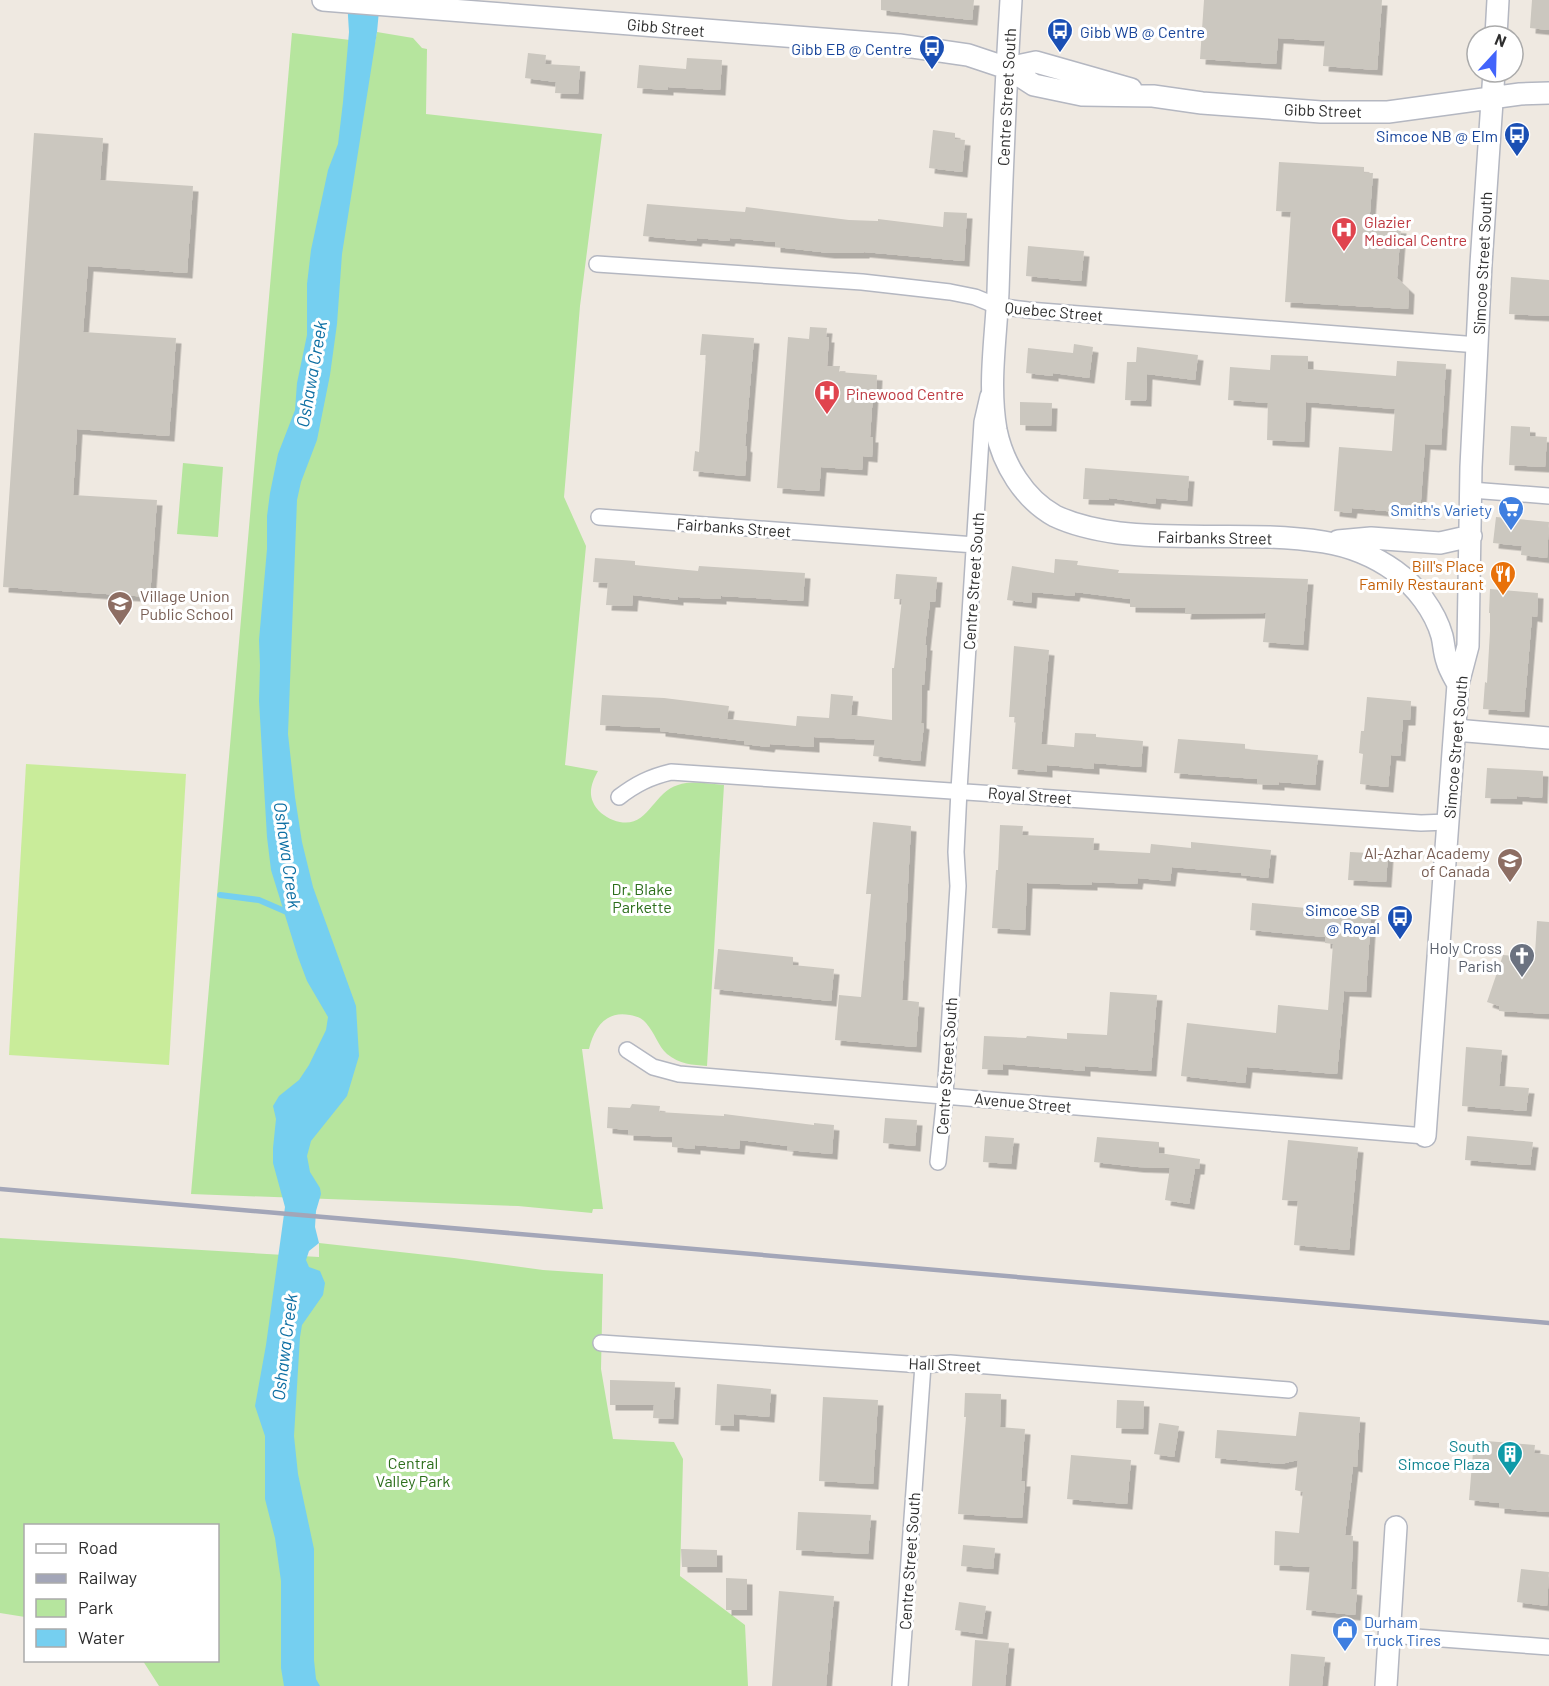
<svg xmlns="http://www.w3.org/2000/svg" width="1549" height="1686" font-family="Barlow,sans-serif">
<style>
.green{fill:#b6e59e}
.pitch{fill:#c9ec9a}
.water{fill:#75cff0}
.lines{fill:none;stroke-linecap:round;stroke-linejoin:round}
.stream{stroke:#75cff0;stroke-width:6}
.building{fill:#cbc7bf;filter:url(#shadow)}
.street-casing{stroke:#b4b7c1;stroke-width:18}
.secondary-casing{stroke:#b4b7c1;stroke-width:24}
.street{stroke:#fff;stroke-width:15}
.secondary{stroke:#fff;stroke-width:21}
.rail{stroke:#a3a6b8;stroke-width:4.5}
.labels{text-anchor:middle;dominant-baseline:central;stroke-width:6;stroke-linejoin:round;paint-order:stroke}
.street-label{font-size:16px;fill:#2e2e2e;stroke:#fff}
.transit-label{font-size:16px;fill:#164399;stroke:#fff;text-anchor:end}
.health-label{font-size:16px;fill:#be3a42;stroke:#fff;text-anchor:start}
.shop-label{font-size:16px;fill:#366cbe;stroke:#fff;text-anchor:end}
.food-label{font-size:16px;fill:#c56008;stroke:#fff;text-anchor:end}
.education-label{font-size:16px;fill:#785e54;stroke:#fff;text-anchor:start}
.park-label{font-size:16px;fill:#2c6e1b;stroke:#fff}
.worship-label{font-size:16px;fill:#5b616d;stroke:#fff;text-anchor:end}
.culture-label{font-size:16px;fill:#0d838f;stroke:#fff;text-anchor:end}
.water-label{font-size:18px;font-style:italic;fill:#0d6fa3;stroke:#fff}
</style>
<defs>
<filter id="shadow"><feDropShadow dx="5.5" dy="5.5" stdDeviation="0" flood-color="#0004"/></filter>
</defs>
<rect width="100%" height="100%" fill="#efe9e1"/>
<path class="green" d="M377 32 413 38 422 48 427 49 426 114 602 134 580 306 564 497 586 546 565 765 598 771C593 780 588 791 593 802 596 810 605 817 613 820 648 833 651 793 678 785 692 780 709 784 724 785L707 1066C693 1065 679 1064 667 1054 658 1046 655 1033 646 1023 642 1018 636 1016 630 1015 606 1010 594 1028 589 1049H582L603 1209H593L592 1213 518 1206 191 1194 292 33 375 43Z
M183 463 223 467 218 537 177 534Z
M0 1238 319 1257V1243L454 1258 543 1270 603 1274 601 1369 613 1439 674 1442 683 1459 680 1576 745 1625 748 1686H159L143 1661 218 1660V1526H26L25 1617 0 1613Z"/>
<path class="pitch" d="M26 764 186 774 169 1065 9 1055Z"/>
<path class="water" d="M347 0H380L377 32 342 254 337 324 330 375 317 440 301 482 297 500 288 734 295 797 302 842 313 887 356 1006 359 1056 347 1096 311 1141 307 1156 310 1172 320 1188 321 1194 316 1211 315 1227 319 1243 309 1251 306 1260 309 1267 320 1271 325 1283 323 1295 302 1325 300 1337 294 1436 298 1474 314 1549V1660L316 1679 320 1686H284L281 1668V1581L275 1538 265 1499V1436L255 1406 266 1345 285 1207 273 1163V1148L276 1119 273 1106 279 1096 299 1080 309 1065 326 1030 328 1017 307 981 298 957 271 870 267 837 259 701 260 666 259 640 267 549V516L270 493 278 454 295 410 297 383 307 335V284L311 250 328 170 338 144 343 102 349 32Z"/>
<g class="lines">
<path class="stream" d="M220 895 259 900 289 913"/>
</g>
<path class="building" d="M881 0H974L972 20 881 10Z
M1204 0H1382L1377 70 1323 66 1325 41 1278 38 1276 64 1200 59Z
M1532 0H1549V30L1530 28Z
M528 53 546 55 545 64 580 66 578 94 555 93 556 82 525 78Z
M687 58 722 60 720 90 668 87V90L637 88 639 65 686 69Z
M933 130 955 133V139L965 140 962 172 929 168Z
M34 133 103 138 100 180 193 186 187 273 88 266 83 332 176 338 169 436 77 429 73 495 157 500 150 597 3 587Z
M1279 162 1364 167V173H1373L1369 226 1401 228 1397 278 1409 289 1408 309 1285 302 1291 212 1276 211Z
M647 204 745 212 746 207 849 220 878 221V219L943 227 944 212 967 213 964 261 864 252V253H829L795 249 775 247V242L730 238 729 241 697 238 696 241 643 236Z
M1028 246 1084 251 1081 281 1026 276Z
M1511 277 1549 280V316L1509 314Z
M810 327 827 328 826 337H829L827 366H840L839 372 877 375 876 394H873L870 437H873L872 457 863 456 862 470 821 467 819 491 777 488 788 337 809 339Z
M702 334 754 338 745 446 747 447 745 476 693 471 695 451 699 452 706 355H700Z
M1074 344 1093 347 1089 378 1053 373V376L1026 373 1028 348 1073 353Z
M1137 347 1198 355 1195 380 1147 374 1146 401 1125 400 1127 362H1136Z
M1271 355 1308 356V369L1396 376 1397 361 1446 364 1441 445 1425 444 1420 514 1352 508 1351 513 1334 511 1339 447 1392 451 1395 409 1306 402 1304 442 1267 440 1268 403 1228 400 1230 367 1270 370Z
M1020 402 1052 403 1051 426 1020 425Z
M1511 426 1530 427V436L1547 437 1545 467 1509 465Z
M1085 468 1189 476 1187 501 1156 498 1155 504 1109 498V500L1083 499Z
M1496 517 1549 522 1547 558 1521 555 1522 546 1493 543Z
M595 558 635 561V565L698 571 699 566 805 573 803 601 721 596V599L678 597V600L633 595 632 606 606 605 608 583 593 582Z
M1055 559 1078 561 1077 565 1119 570 1118 573 1308 579 1303 645 1263 642 1266 613 1185 614 1186 608 1130 607V599L1075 592 1074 596 1032 592 1031 603 1007 600 1012 566 1054 573Z
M896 574 937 577 935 602H930L925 645H927L924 685H922L921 723 924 724 920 761 873 756 875 740 814 737V747L770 744 769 747 744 744V741L660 731V728L600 725 602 695 664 698 729 706 727 719 796 726 797 716 829 718 831 694 853 696 851 715 892 720V668H894L902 599H894Z
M1490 589 1538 593 1537 617 1532 616 1524 712 1483 709 1485 682 1487 683 1490 631V613H1489Z
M1014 646 1049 650 1041 744 1074 747 1075 733 1096 734V737L1143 741 1141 767 1094 763V769L1047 765V772L1012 769 1016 717H1009Z
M1367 697 1411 701 1410 720H1403L1400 756 1391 755 1388 787 1360 784 1363 754 1359 753 1361 731H1364Z
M1178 739 1245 744V749L1318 755 1315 785 1279 782V785L1257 784V779L1174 773Z
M1487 768 1543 771 1542 798 1517 796V799L1485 798Z
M873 822 911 826 902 1000 919 1002 916 1047 835 1040 839 995 861 997 871 894H866Z
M1000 825 1023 826 1022 835 1094 838 1093 850 1150 853 1151 844 1191 848V842L1271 850 1268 878 1241 875V873L1172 867 1170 881 1138 878 1137 884 1092 882V885L1027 883 1025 930 992 928 996 870H998Z
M1350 852 1388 854 1386 882 1348 880Z
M1252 903 1371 914 1366 992 1344 991 1337 1074 1247 1067 1245 1083 1181 1076 1187 1023 1276 1033 1278 1005 1328 1010 1333 944 1325 943V937L1250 930Z
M1537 921 1549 922V1014L1499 1011V1006L1487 1002 1503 955 1515 956V952L1535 954Z
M718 949 793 957V965L834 969 831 1001 714 989Z
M1110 992 1157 995 1151 1071 1085 1066V1071L1003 1064V1070L982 1069 984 1036 1026 1038 1027 1036 1067 1039V1033L1107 1035Z
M1466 1047 1502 1050 1499 1086 1529 1088 1526 1111 1462 1106Z
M632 1104 660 1106 659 1112 724 1116V1114L814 1125V1123L834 1125 832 1154 787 1150 788 1146 740 1140 739 1149 695 1145V1149L672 1147V1137L628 1135V1130L607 1128 608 1107 630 1108Z
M885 1118 917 1120 915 1146 883 1143Z
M985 1136 1014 1138 1011 1164 983 1162Z
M1467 1136 1533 1142 1530 1165 1465 1160Z
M1097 1137 1159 1142V1153L1200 1159 1199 1169H1195L1189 1204 1165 1200 1170 1168 1138 1167 1094 1162Z
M1288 1140 1358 1147 1349 1250 1294 1245 1298 1201 1282 1200Z
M610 1380 675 1382 673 1419 653 1418 654 1405H610Z
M717 1384 771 1389 769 1417 734 1414V1426L715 1425Z
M965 1393 1001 1394 1000 1427 1025 1429 1021 1481H1025L1022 1518 958 1514 966 1417H964Z
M823 1397 878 1400 873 1484 819 1481Z
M1117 1400 1144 1401 1143 1429 1116 1428Z
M1299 1412 1360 1417 1357 1467 1353 1466 1345 1535 1353 1536 1351 1589 1357 1590 1355 1615 1306 1610 1310 1567 1274 1565 1275 1531 1299 1533 1303 1492 1295 1490 1298 1460 1281 1464 1215 1458 1217 1430 1296 1436Z
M1159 1423 1179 1426 1174 1457 1154 1454Z
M1474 1440 1535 1445 1534 1453 1549 1455V1512L1499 1508V1503L1469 1500Z
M1071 1455 1131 1460 1127 1504 1067 1499Z
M798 1512 871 1515 868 1554 796 1550Z
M963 1545 995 1548 993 1569 961 1566Z
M681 1549 717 1550V1567H682Z
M1521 1569 1549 1572 1547 1606 1517 1602Z
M726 1578 747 1579V1610H726Z
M779 1591 834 1596 826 1686H772Z
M959 1602 986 1606 982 1634 955 1630Z
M975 1640 1009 1643 1005 1686H972Z
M1291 1654 1325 1657 1322 1686H1289Z"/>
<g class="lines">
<defs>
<path id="street" d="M597 264 862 282 950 292 975 297 997 306 1028 310 1478 345
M1471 490 1549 496
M599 517 975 545
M619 797C636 784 650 777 671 772L1421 823 1448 822
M627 1050 653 1067 679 1074 1425 1136
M938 1162 945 1095 958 886 956 852 959 790 982 422 988 396
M601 1343 923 1365 950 1363 1289 1390
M1389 1635 1549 1647
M900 1686 923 1365"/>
<path id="secondary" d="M323 0 899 45 968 55 1007 68 1034 85 1082 95 1153 96 1202 103 1321 112H1388L1520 94 1549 93
M1011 0C1005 97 1001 195 998 292 996 338 988 384 996 430 1003 464 1024 499 1055 516 1076 526 1097 530 1119 533 1187 541 1257 531 1324 542 1349 546 1374 556 1395 571 1416 586 1435 611 1442 636 1444 644 1444 653 1447 661 1449 669 1454 677 1458 684
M1496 36 1498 0
M1007 68 1036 62 1131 89
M1338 541 1371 538 1440 543 1471 536
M1455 730 1549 738
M1425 1136 1458 684 1468 646 1471 467 1481 264 1494 72
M1386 1686 1396 1527"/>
</defs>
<use href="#street" class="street-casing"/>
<use href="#secondary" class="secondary-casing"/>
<use href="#street" class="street"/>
<use href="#secondary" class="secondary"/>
<path class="rail" d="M0 1189 1549 1323"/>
</g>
<defs>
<symbol id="bus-pin" viewBox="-11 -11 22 30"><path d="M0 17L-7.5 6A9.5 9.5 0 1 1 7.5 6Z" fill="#1a4fb4" stroke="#fff"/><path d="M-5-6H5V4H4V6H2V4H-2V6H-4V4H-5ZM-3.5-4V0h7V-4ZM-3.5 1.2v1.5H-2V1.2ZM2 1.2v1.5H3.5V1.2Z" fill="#fff"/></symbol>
<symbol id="hospital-pin" viewBox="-11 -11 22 30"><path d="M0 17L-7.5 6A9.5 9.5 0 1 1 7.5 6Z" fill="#e0444e" stroke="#fff"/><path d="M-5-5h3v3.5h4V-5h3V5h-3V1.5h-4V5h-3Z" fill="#fff"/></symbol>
<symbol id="supermarket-pin" viewBox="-11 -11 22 30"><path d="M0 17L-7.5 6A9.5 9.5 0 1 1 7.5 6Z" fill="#3f7fe0" stroke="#fff"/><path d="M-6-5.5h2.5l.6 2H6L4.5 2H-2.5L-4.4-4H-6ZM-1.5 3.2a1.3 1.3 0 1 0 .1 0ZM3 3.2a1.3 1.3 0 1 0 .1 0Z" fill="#fff"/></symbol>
<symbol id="restaurant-pin" viewBox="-11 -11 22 30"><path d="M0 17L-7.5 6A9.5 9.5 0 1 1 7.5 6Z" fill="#e8710a" stroke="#fff"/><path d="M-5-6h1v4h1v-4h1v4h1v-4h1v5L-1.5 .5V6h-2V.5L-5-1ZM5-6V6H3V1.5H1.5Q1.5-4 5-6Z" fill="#fff"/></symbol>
<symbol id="school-pin" viewBox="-11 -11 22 30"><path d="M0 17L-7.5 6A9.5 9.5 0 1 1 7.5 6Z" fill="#8d6e63" stroke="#fff"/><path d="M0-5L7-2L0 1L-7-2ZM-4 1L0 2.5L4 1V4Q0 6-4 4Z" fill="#fff"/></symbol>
<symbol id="church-pin" viewBox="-11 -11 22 30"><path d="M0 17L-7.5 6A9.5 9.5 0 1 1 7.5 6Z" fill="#6b7280" stroke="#fff"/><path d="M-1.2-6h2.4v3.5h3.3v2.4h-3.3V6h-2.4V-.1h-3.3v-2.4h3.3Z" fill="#fff"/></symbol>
<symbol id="building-pin" viewBox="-11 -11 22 30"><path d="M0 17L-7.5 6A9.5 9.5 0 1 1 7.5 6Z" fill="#0f9aa8" stroke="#fff"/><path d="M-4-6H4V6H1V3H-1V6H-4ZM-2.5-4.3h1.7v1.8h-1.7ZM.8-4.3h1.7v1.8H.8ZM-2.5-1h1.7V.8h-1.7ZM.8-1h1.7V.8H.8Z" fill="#fff"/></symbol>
<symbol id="shop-pin" viewBox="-11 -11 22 30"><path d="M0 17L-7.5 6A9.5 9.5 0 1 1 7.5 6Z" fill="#3f7fe0" stroke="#fff"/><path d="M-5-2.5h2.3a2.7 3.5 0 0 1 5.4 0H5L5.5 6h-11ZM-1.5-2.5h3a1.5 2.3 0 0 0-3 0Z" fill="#fff"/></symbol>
</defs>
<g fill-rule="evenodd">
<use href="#bus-pin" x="1045" y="16" width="30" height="40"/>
<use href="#bus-pin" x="917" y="33" width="30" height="40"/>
<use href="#bus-pin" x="1502" y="120" width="30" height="40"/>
<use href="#hospital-pin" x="1329" y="215" width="30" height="40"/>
<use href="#hospital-pin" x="812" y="378" width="30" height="40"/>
<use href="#supermarket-pin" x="1496" y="494" width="30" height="40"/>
<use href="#restaurant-pin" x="1488" y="559" width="30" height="40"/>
<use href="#school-pin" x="105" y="589" width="30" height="40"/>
<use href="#school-pin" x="1495" y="846" width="30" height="40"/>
<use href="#bus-pin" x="1385" y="903" width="30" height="40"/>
<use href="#church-pin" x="1507" y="941" width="30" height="40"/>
<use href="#building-pin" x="1495" y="1439" width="30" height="40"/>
<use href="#shop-pin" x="1330" y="1615" width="30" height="40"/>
</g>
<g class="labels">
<g class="street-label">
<text transform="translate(666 27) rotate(5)">Gibb Street</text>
<text transform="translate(1006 97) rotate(-87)">Centre Street South</text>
<text transform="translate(1323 110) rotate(2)">Gibb Street</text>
<text transform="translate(1482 263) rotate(-87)">Simcoe Street South</text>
<text transform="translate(1054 311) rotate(5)">Quebec Street</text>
<text transform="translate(734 527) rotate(4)">Fairbanks Street</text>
<text transform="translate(1215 537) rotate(1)">Fairbanks Street</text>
<text transform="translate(973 581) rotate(-86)">Centre Street South</text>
<text transform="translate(1455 747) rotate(-85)">Simcoe Street South</text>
<text transform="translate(1030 795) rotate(4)">Royal Street</text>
<text transform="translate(946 1066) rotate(-86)">Centre Street South</text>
<text transform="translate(1023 1102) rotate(5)">Avenue Street</text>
<text transform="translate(945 1364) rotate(2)">Hall Street</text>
<text transform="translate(909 1561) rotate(-86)">Centre Street South</text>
</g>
<g class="transit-label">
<text x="1080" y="31" text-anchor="start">Gibb WB @ Centre</text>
<text x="912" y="48">Gibb EB @ Centre</text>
<text x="1498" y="135">Simcoe NB @ Elm</text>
<text x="1380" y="909">Simcoe SB<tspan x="1380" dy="18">@ Royal</tspan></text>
</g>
<g class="health-label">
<text x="1364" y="221">Glazier<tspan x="1364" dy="18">Medical Centre</tspan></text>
<text x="846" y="393">Pinewood Centre</text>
</g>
<g class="shop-label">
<text x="1492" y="509">Smith's Variety</text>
<text x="1364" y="1621" text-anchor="start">Durham<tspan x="1364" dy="18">Truck Tires</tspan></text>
</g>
<g class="food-label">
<text x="1484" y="565">Bill's Place<tspan x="1484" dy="18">Family Restaurant</tspan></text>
</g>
<g class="education-label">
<text x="140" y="595">Village Union<tspan x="140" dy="18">Public School</tspan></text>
<text x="1490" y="852" text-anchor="end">Al-Azhar Academy<tspan x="1490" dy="18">of Canada</tspan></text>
</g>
<g class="park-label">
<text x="642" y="888">Dr. Blake<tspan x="642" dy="18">Parkette</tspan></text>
<text x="413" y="1462">Central<tspan x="413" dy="18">Valley Park</tspan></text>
</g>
<g class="worship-label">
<text x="1502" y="947">Holy Cross<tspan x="1502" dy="18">Parish</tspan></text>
</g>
<g class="culture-label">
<text x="1490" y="1445">South<tspan x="1490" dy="18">Simcoe Plaza</tspan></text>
</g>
<g class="water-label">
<text transform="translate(311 374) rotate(-80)">Oshawa Creek</text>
<text transform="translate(288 855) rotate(82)">Oshawa Creek</text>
<text transform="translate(284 1347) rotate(-83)">Oshawa Creek</text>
</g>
</g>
<rect x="24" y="1524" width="195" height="138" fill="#ffffff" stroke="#ababab" stroke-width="1.5"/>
<rect x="36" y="1544" width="30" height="9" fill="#ffffff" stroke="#ababab" stroke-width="1.5"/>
<text x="78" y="1554" font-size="18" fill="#2e2e2e">Road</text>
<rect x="36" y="1574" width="30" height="9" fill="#a3a6b8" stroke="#ababab" stroke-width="1.5"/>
<text x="78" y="1584" font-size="18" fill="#2e2e2e">Railway</text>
<rect x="36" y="1599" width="30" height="18" fill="#b6e59e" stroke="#ababab" stroke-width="1.5"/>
<text x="78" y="1614" font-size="18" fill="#2e2e2e">Park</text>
<rect x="36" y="1629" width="30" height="18" fill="#75cff0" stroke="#ababab" stroke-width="1.5"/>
<text x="78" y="1644" font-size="18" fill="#2e2e2e">Water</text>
<g transform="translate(1495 54) rotate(22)"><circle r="28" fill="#ffffff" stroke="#ababab" stroke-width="1.5"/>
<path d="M0-4.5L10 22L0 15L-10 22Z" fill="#4264fb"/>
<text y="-9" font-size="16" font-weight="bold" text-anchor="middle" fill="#2e2e2e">N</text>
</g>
</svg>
